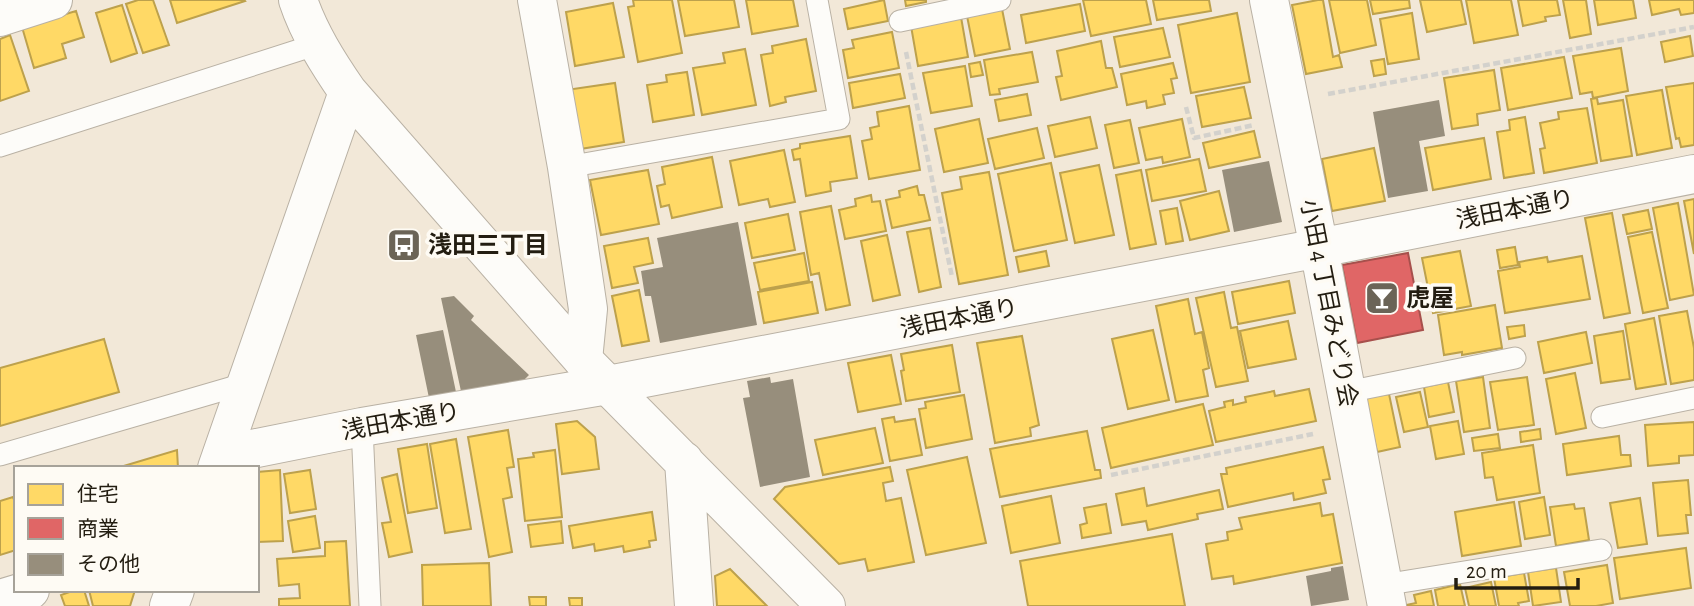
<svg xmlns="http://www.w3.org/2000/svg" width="1694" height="606" viewBox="0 0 1694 606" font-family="'Alegreya Sans','Noto Sans JP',sans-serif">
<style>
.homes{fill:#ffd966;stroke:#bda14c;stroke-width:2}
.shops{fill:#e06666;stroke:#a7504c;stroke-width:2}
.building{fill:#978e7c}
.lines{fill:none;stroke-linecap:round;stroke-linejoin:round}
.service-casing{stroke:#b9b1a4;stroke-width:23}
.minor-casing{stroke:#b9b1a4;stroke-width:40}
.tertiary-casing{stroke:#b9b1a4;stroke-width:40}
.path{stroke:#d3d1cc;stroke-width:4.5;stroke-dasharray:7 3.5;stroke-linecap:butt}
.service{stroke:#fdfcf9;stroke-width:21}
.minor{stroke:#fdfcf9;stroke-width:38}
.tertiary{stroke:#fdfcf9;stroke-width:38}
.labels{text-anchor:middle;stroke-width:7;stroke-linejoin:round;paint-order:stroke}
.street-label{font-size:24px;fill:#231d11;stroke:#fefbf4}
.poi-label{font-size:24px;font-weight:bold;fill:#231d11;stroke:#fefbf4;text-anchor:start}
</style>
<rect width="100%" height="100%" fill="#f2e8d8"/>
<!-- homes -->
<path class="homes" d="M138,0H153L169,45L143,53L126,4Z
M170,0H244L245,1L177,23Z
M633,0H672L682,53L638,62L628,7L634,6Z
M678,0H734L739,27L685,36Z
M746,0H793L798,26L752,34Z
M884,0L888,21L848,29L844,9Z
M905,0H926V2L906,6Z
M1083,0H1146L1151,24L1091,36Z
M1153,0H1209L1211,11L1157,20Z
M1318,0H1323L1333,57L1339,55L1342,67L1306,74L1292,5Z
M1329,0H1367L1376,45L1340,53Z
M1370,0H1409L1410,8L1373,14Z
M1420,0H1461L1466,24L1427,32Z
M1466,0H1511L1518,35L1474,43Z
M1518,0H1557L1560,15L1545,17L1546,21L1523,26Z
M1563,0H1586L1591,34L1570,38Z
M1594,0H1633L1636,18L1598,25Z
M1649,0H1694V13L1681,15L1679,9L1652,15Z
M613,3L624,57L575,66L566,12Z
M1080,4L1085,31L1026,43L1021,15Z
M122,5L137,53L111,62L96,13Z
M1002,9L1010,49L975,56L967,16Z
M76,11L84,37L62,44L66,58L34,68L22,27Z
M1237,13L1250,82L1191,93L1178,25Z
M1412,13L1419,59L1388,64L1380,19Z
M961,17L968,57L918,66L911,26Z
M1163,28L1170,57L1120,67L1114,37Z
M892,32L899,68L848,78L843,50L854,48L852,40Z
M10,35L29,91L0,101V39Z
M1690,36L1693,56L1665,62L1661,42Z
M806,39L816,91L785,97L786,102L770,106L761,55L773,53L772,46Z
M1101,41L1106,68H1112L1117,87L1061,100L1056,77L1062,76L1057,51Z
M1621,48L1628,91L1593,98L1592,92L1580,94L1573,56Z
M745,49L756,105L702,115L693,68L725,63L723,53Z
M1032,52L1038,82L999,89L1000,94L990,95L984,60Z
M1564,57L1572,98L1508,110L1501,68Z
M1384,59L1386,74L1374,76L1371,61Z
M980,62L983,75L971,77L969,64Z
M1173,63L1177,78L1171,79L1174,93L1163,95L1165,104L1147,108L1146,101L1127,105L1121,74Z
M965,66L972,106L931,113L923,73Z
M1494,70L1500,110L1477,114L1478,125L1452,129L1444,78Z
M687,72L694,115L653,122L647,85L667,82L666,75Z
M900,74L905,98L853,108L849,83Z
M615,83L624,142L574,150L566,90Z
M1694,83V145L1681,147L1679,138L1676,139L1666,87Z
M1244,87L1251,118L1202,127L1196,96Z
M1662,90L1672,148L1637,155L1626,96Z
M1027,94L1031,115L999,121L995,100Z
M1597,98L1598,104L1623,100L1632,156L1601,161L1591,99Z
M909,106L920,170L869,179L862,141L872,139L870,128L879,126L877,112Z
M1587,108L1597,163L1544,173L1540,149L1545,148L1540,123L1559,119L1558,112Z
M1090,117L1097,148L1055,157L1048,126Z
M1525,117L1534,173L1504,178L1497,132L1510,130L1509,120Z
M979,119L988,163L944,172L935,129Z
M1182,119L1190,157L1163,163L1162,157L1146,160L1139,128Z
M1130,120L1139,163L1114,168L1105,125Z
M1037,128L1044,158L995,169L988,139Z
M1254,131L1260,157L1209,168L1203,143Z
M850,136L857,178L830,182L831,191L806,196L800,159L794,160L792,150L800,148V144Z
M1484,138L1491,179L1433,190L1425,148Z
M1374,148L1385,201L1332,211L1322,159Z
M784,150L795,202L770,207L768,199L739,205L730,161Z
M712,157L722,207L672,218L669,205L661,207L657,186L665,184L662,167Z
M1199,159L1206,191L1152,201L1146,170Z
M1051,163L1067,240L1014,251L998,174Z
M1099,165L1114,235L1075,243L1060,173Z
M648,170L659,224L601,235L590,180Z
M1141,170L1156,244L1130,249L1116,175Z
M989,172L1008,275L959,284L942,193L962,189L960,177Z
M917,186L919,195H924L930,220L892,228L886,200L900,197L899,191Z
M1219,191L1229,231L1190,240L1180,201Z
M871,195L872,202L880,201L886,231L845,239L839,210L856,206L855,199Z
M1694,199V254L1684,201Z
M1678,203L1694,295L1670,300L1653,208Z
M831,206L850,305L826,310L819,273L811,275L800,212Z
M1177,208L1183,241L1166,244L1160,211Z
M1648,210L1652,229L1627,234L1623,215Z
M1612,213L1630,313L1604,318L1585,218Z
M788,214L795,250L752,258L745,223Z
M930,228L941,287L919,292L907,232Z
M1652,232L1668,308L1643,313L1628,237Z
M887,235L900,295L873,301L861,241Z
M648,238L653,263L634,267L638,283L612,288L604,246Z
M1515,247L1518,265L1500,268L1497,250Z
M1046,251L1049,266L1019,272L1016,257Z
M1460,251L1471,306L1433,313L1422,258Z
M804,253L809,281L760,290L754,263Z
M1582,256L1590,299L1505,313L1498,271L1520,267L1519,262L1547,257L1548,262Z
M1289,281L1295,313L1238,324L1232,292Z
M812,282L818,313L764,323L758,292Z
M639,290L649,341L622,346L612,296Z
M1224,292L1231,328L1237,327L1248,381L1216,387L1196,298Z
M1188,299L1195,334L1202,332L1209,368L1203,370L1208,396L1176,402L1156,306Z
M1495,305L1502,348L1462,355V352L1444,355L1438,315Z
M1687,311L1694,348V380L1671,384L1659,316Z
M1654,318L1666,384L1636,389L1625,324Z
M1288,321L1296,359L1248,368L1240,331Z
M1524,325L1525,336L1509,339L1507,327Z
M1153,330L1169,400L1128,409L1112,339Z
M1623,331L1630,379L1601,383L1594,336Z
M1586,332L1592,363L1544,373L1538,342Z
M1022,336L1039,425L1030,428L1031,436L995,443L977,343Z
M104,339L119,392L0,426V368Z
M952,345L960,392L906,401L901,371L904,370L901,354Z
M891,355L901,404L858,412L848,363Z
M1575,373L1586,428L1556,434L1546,379Z
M1483,377L1490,428L1464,432L1456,381Z
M1527,377L1534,425L1498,430L1490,382Z
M1448,382L1454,412L1429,417L1424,387Z
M1309,389L1316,421L1216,442L1209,411L1225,407L1224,402L1233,400V405L1246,402L1245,397L1274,391L1275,396Z
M1420,392L1428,427L1404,432L1396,397Z
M1389,394L1400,447L1377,452L1365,398Z
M964,395L972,439L926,448L919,409L926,408L925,402Z
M1203,404L1213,445L1111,468L1102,428Z
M894,417L895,422L915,419L922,455L890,461L882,419Z
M577,421L595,437L599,469L562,474L556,424Z
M1458,421L1464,454L1436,459L1430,426Z
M1694,422V455L1679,456V463L1648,466L1645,425Z
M875,428L883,463L823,475L815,440Z
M1540,429L1541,439L1521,442L1520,432Z
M508,430L514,467L507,468L512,497L503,499L512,552L489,557L468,437Z
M1087,431L1095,470H1100L1101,478L1000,497L990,449Z
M1498,434L1500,448L1474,451L1472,438Z
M1619,436L1621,455H1630L1631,466L1567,475L1563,444Z
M456,439L471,529L445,533L430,444Z
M427,444L437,508L408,513L398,449Z
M1533,445L1540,493L1497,500L1493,477L1485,478L1482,453Z
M1323,447L1330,479L1323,480L1326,493L1294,500L1293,493L1228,507L1221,474H1227L1226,468Z
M177,450L178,468H117Z
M555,450L562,517L525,521L518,459L534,457L533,453Z
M967,457L986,543L926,555L907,470Z
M890,467L893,481L883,483L886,501L901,498L914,562L868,571L865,559L839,564L774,499L785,487Z
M280,470L283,541L257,542V472Z
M310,470L316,509L290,513L284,474Z
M397,474L412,552L389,557L382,523L391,522L382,478Z
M1688,480L1691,515H1686L1688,533L1658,536L1653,483Z
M1144,488L1147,506L1219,490L1223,509L1197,514L1198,519L1148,530L1146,521L1122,525L1116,494Z
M1051,496L1060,543L1011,553L1002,506Z
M13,497L16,505V550L0,555V501Z
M1544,497L1550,535L1525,539L1519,502Z
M1640,498L1647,544L1618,548L1610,503Z
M1514,502L1521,546L1462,556L1455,512Z
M1320,503L1322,516L1333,514L1342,563L1234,584L1233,576L1212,579L1206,544L1228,540L1227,532L1242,529L1239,518Z
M1106,504L1111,533L1082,538L1080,525L1087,523L1084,508Z
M1574,504L1575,509L1584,508L1589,540L1556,546L1550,507Z
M652,512L656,540L649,541L650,547L624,552L623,546L595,551L594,544L573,548L569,526Z
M315,516L320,548L293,552L288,521Z
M561,521L563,543L531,547L528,525Z
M1172,534L1185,606H1028L1020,561Z
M346,541L350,606H279V599L300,598L299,584L279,586L277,559L325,556V542Z
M1686,548L1691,588L1620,599L1614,558Z
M489,563L491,606H423L422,565Z
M1607,565L1613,603L1596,606H1570L1564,572Z
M1556,568L1561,602L1533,606L1528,572Z
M730,569L767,606H717L715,576Z
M1524,573L1529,601L1518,603L1519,606H1499L1494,578Z
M1491,582L1496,606H1469L1465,588Z
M1460,584L1465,606H1438L1435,590Z
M75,590H84L89,606H65L61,595Z
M89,590H135L130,606H93Z
M1431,591L1434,606H1406V605L1416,603L1414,595Z
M529,597H546V606H530Z
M569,598H582V606H570Z"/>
<!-- shops -->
<path class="shops" d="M1408,253L1423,330L1357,343L1342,265Z"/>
<!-- building -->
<path class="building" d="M1439,100L1445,136L1419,141L1428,191L1388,198L1373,112Z
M1269,161L1282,222L1234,232L1222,170Z
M738,222L757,325L660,343L651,296H645L641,271L663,267L657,238Z
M454,296L474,316L471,320L529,375L521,383L462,396L441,298Z
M443,330L456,392L429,398L416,335Z
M770,377L771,383L793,379L810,477L760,487L743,398L750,397L747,381Z
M1343,566L1349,600L1311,606L1306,576L1331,571V568Z"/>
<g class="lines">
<!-- service casing -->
<g class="service-casing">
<path id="service" d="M900,21L1000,0
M0,146L318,44
M567,167L839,119L817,0
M1347,392L1515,358
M1602,417L1694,398
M362,427L370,606
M0,455L247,383
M1383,585L1601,550"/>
</g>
<!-- minor casing -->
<g class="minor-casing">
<path id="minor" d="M537,0L567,167L588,309L583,360
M1269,0L1319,248L1387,606
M0,17L53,0
M222,455L362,427L608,385L1319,248L1694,174
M0,599L30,590"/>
</g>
<!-- tertiary casing -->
<g class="tertiary-casing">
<path id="tertiary" d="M298,0C309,33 328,63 348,92L583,360L826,606
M684,461L694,606
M217,468L348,92
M169,606L175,590"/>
</g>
<!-- path -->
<path class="path" d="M906,52L952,277
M1328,94L1694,27
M1186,107L1194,138L1254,125
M1111,475L1313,434"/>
<!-- service -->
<use href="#service" class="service"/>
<!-- minor -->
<use href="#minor" class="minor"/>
<!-- tertiary -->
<use href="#tertiary" class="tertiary"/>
</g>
<!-- icons -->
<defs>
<g id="bus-square" transform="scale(1.75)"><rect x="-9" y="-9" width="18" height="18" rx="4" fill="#6b6457" stroke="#fefbf4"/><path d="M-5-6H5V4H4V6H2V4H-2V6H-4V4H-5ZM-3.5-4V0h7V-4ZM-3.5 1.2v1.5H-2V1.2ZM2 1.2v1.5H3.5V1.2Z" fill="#fff"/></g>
<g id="bar-square" transform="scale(1.75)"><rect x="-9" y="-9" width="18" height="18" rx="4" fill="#6b6457" stroke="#fefbf4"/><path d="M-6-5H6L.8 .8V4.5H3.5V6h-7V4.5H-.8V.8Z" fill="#fff"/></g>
</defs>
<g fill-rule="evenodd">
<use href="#bus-square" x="404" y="245"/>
<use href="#bar-square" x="1382" y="298"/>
</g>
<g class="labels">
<!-- street labels -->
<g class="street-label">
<text transform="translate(1515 209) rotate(-11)" y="8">浅田本通り</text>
<text transform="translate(1329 303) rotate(79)" y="8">小田 4 丁目みどり会</text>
<text transform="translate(959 318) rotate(-11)" y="8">浅田本通り</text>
<text transform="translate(401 421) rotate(-10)" y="8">浅田本通り</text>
</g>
<!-- poi labels -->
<g class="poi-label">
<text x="428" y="253">浅田三丁目</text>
<text x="1406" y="306">虎屋</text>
</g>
</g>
<!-- legend -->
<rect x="14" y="466" width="245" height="126" fill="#fefbf4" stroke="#a6a299" stroke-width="2"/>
<rect x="28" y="484" width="35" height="21" fill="#ffd966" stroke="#a6a299" stroke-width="2"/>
<text x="77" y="501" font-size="21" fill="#231d11">住宅</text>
<rect x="28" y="518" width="35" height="21" fill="#e06666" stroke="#a6a299" stroke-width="2"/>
<text x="77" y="536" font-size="21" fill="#231d11">商業</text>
<rect x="28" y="554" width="35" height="21" fill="#978e7c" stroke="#a6a299" stroke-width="2"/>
<text x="77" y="571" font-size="21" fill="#231d11">その他</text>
<!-- scale -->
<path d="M1456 578v10h122v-10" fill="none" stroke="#231d11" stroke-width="3.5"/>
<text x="1466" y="578" font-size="21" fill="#231d11" stroke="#fefbf4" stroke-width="5" paint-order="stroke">20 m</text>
</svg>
